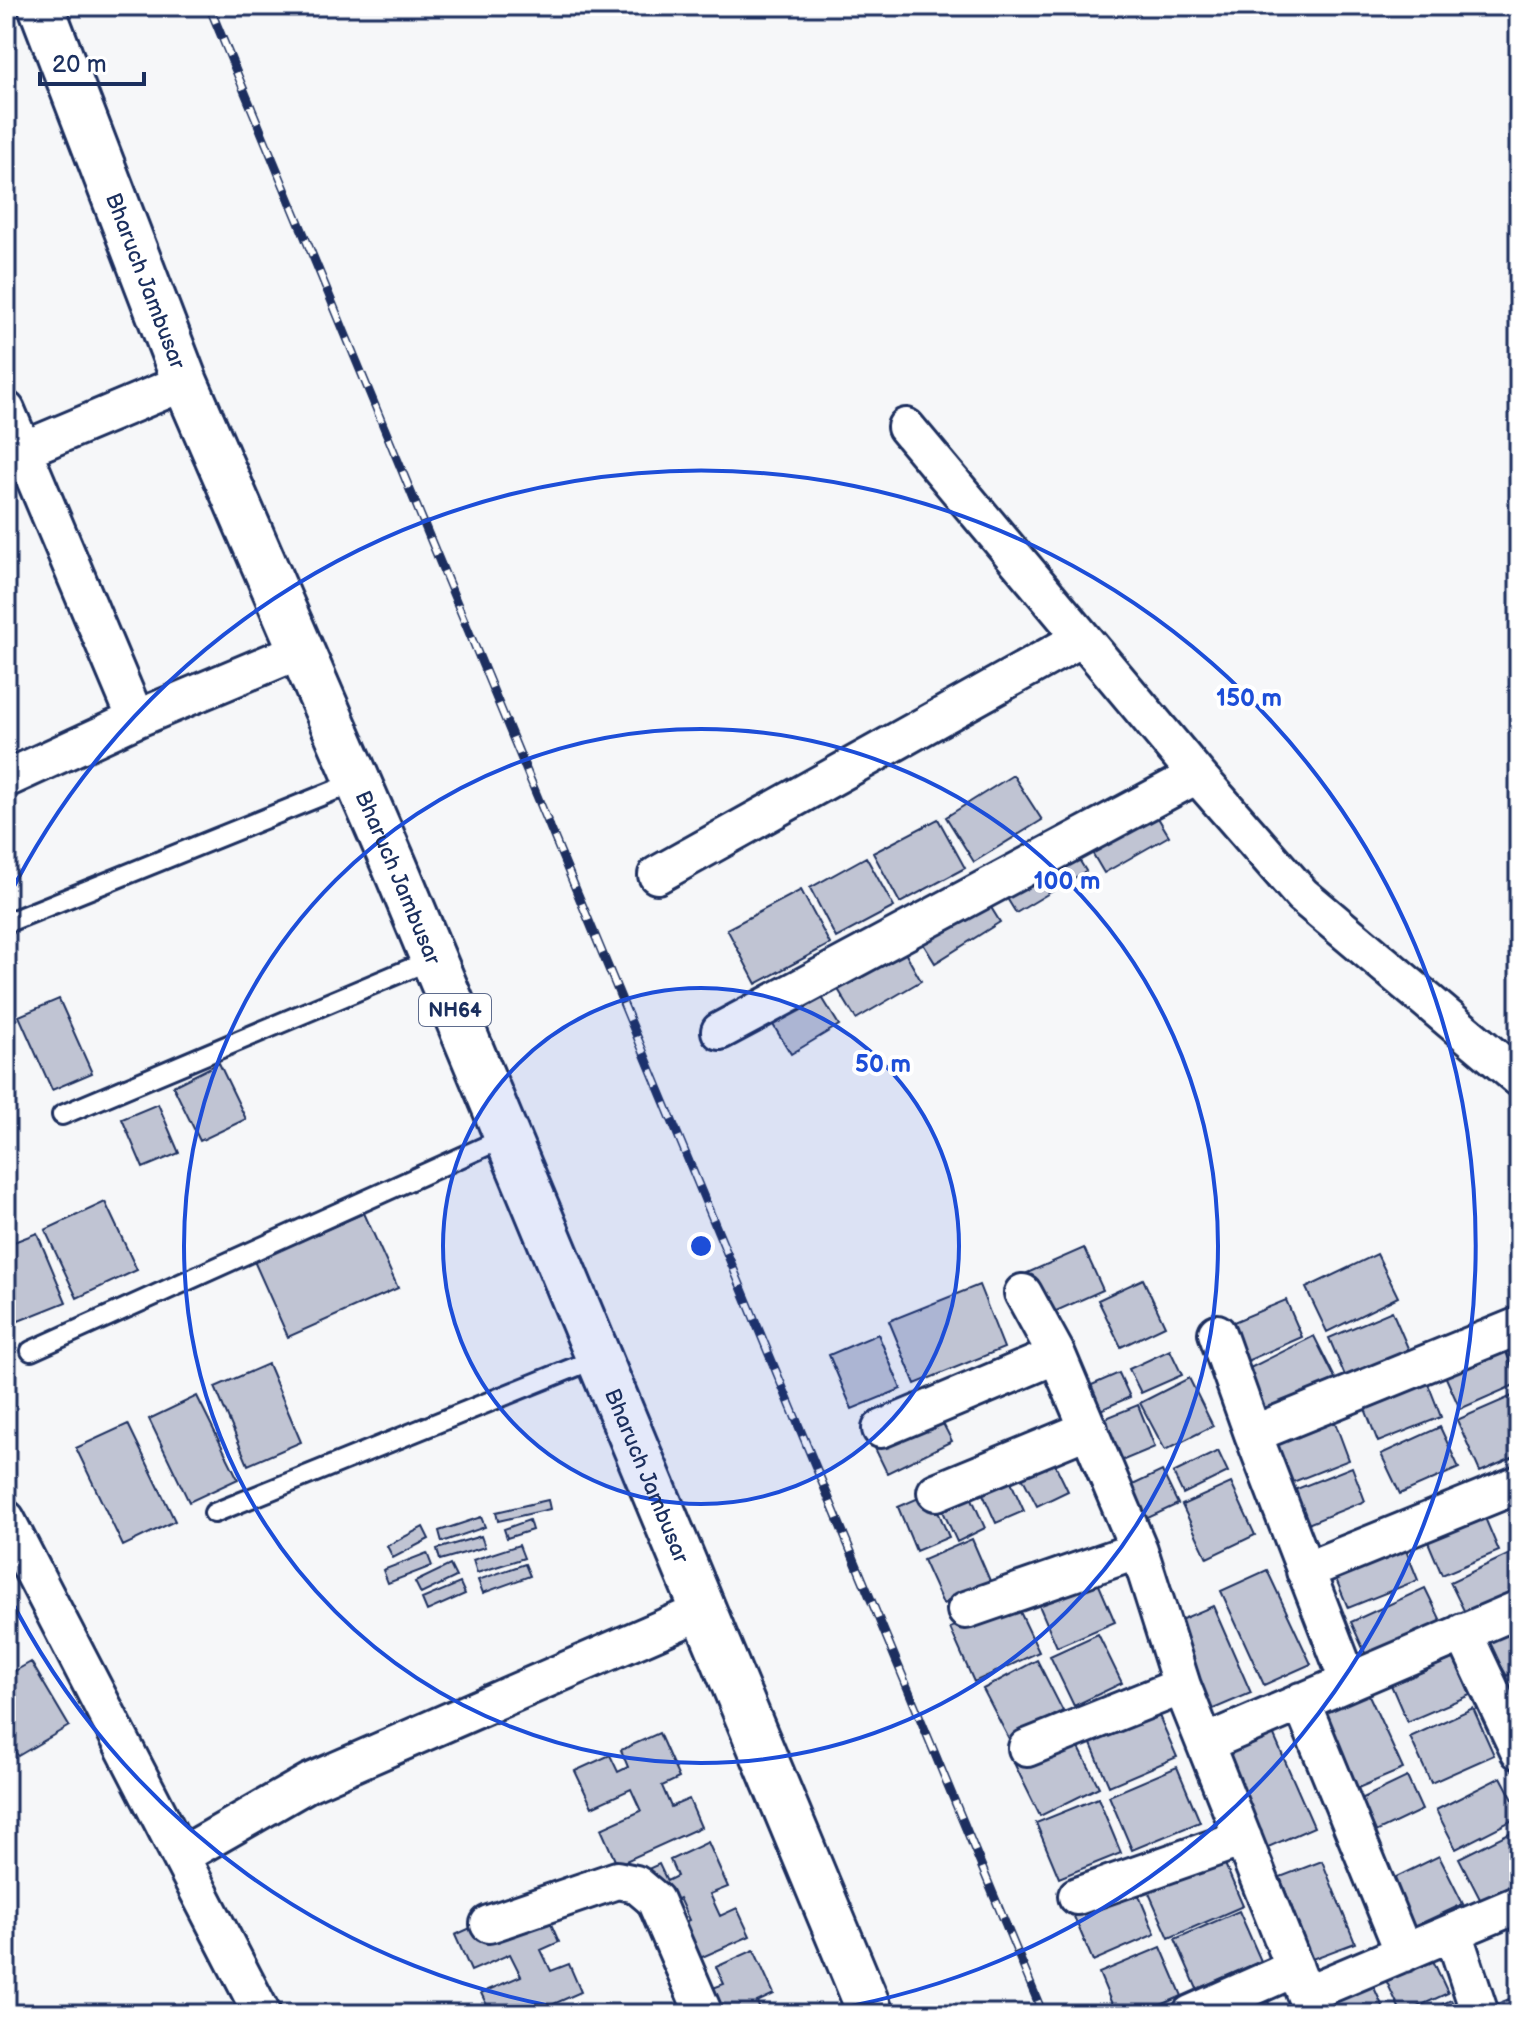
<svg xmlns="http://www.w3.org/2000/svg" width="1525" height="2020" viewBox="0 0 1525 2020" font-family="'Balsamiq Sans',sans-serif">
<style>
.building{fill:#c0c4d3;stroke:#1b2f5e;stroke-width:2}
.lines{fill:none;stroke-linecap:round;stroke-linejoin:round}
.service-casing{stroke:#1b2f5e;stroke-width:24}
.minor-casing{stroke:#1b2f5e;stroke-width:42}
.trunk-casing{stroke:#1b2f5e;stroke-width:50}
.service{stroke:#fff;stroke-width:18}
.minor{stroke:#fff;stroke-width:36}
.trunk{stroke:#fff;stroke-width:44}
.rail-casing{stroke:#1b2f5e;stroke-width:9}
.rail{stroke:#fff;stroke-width:6;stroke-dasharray:18;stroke-linecap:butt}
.ring{fill:none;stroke:#1d4ed8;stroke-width:4}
.labels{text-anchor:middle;stroke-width:8;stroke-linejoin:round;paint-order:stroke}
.shield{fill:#fff;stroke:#5f6d8e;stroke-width:2}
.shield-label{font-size:20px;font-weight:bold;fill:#1b2f5e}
.street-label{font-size:22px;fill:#1b2f5e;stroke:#fff}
.centre{fill:#1d4ed8;stroke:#fff;stroke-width:4}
.ring-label{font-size:24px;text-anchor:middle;font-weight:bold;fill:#1d4ed8;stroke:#fff;stroke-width:8;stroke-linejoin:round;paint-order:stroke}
</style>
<rect width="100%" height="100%" fill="#f6f7f9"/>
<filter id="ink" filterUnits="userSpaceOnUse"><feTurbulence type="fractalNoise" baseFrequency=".0125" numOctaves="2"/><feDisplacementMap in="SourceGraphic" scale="16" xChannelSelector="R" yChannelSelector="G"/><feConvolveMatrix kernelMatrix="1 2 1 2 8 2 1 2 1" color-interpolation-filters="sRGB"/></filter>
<g filter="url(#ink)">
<!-- building -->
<path class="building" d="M1013,775L1042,820L974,862L946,817Z
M1140,788L1169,836L1104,873L1076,825Z
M938,819L965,868L900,903L873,853Z
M1061,830L1086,871L1016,913L991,872Z
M866,857L894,907L836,938L810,888Z
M974,880L1000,922L935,963L909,921Z
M801,890L830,944L756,984L727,929Z
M899,942L921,981L856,1019L833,981Z
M815,986L839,1025L791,1054L767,1015Z
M59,999L92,1073L52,1090L19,1016Z
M219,1063L246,1119L200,1141L173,1086Z
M158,1104L179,1153L143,1168L122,1119Z
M105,1202L137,1270L77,1298L45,1230Z
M364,1213L398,1288L288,1337L254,1261Z
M37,1233L66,1302L6,1326V1245Z
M1084,1248L1103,1290L1045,1316L1027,1273Z
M1377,1254L1398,1297L1327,1332L1306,1288Z
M1143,1279L1165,1326L1121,1347L1098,1300Z
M979,1285L1004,1348L915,1384L889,1321Z
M1286,1300L1302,1337L1240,1364L1224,1326Z
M1392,1311L1411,1355L1348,1383L1329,1338Z
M878,1334L901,1389L852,1409L829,1355Z
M1314,1336L1337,1382L1269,1416L1246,1370Z
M1503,1345L1519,1383L1460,1409L1443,1371Z
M1170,1350L1182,1375L1141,1393L1129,1369Z
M268,1364L301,1442L248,1465L215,1387Z
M1119,1373L1130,1397L1089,1415L1078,1391Z
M1425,1376L1441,1417L1378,1442L1362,1401Z
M1189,1378L1213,1426L1165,1450L1140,1403Z
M1519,1393V1455L1480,1472L1457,1420Z
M197,1396L238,1479L189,1502L149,1419Z
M1138,1405L1155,1447L1107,1467L1089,1425Z
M935,1408L952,1441L887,1473L871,1440Z
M1333,1417L1349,1460L1283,1486L1266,1443Z
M128,1424L175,1521L123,1546L76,1448Z
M1440,1427L1459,1468L1400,1494L1381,1454Z
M1048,1450L1068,1491L1037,1506L1016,1465Z
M1218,1451L1228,1472L1183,1494L1173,1473Z
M1352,1467L1365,1501L1293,1530L1279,1496Z
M1005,1469L1024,1511L996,1523L977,1481Z
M1162,1471L1178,1504L1135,1524L1120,1491Z
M1231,1483L1255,1535L1207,1558L1182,1505Z
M966,1485L985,1528L957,1542L937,1498Z
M930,1493L949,1537L916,1551L898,1507Z
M548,1500L550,1509L498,1521L496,1512Z
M1480,1506L1499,1551L1442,1575L1423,1530Z
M481,1517L485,1527L442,1542L439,1531Z
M529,1520L532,1530L507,1538L504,1529Z
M423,1527L429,1539L393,1558L387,1546Z
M481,1536L485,1547L440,1560L437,1549Z
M1401,1538L1418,1580L1348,1608L1331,1567Z
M972,1539L991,1583L943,1604L923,1560Z
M519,1545L524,1558L477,1573L473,1560Z
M1516,1551L1519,1557V1602L1471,1625L1450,1582Z
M427,1553L432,1566L388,1583L383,1570Z
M525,1564L530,1576L483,1593L478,1580Z
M450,1565L456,1577L421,1594L415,1582Z
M1267,1570L1311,1664L1264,1685L1221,1591Z
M1093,1571L1115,1622L1057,1647L1035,1596Z
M460,1583L465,1594L427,1611L422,1599Z
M1425,1588L1444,1627L1369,1662L1351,1622Z
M1014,1599L1039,1652L974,1682L950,1628Z
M1213,1606L1251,1693L1211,1710L1173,1623Z
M1519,1622V1670L1507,1676L1486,1640Z
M1098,1634L1122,1683L1074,1706L1050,1656Z
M1454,1658L1470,1695L1407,1722L1391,1685Z
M1037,1660L1063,1711L1009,1739L983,1689Z
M31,1662L69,1726L18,1756L6,1737V1676Z
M1519,1685V1730L1501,1694Z
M1368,1693L1403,1769L1351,1791L1316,1716Z
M1153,1702L1177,1757L1109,1786L1085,1730Z
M1473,1708L1494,1755L1431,1783L1410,1737Z
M1271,1729L1314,1827L1266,1848L1222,1750Z
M659,1733L679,1778L662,1786L671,1807L689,1799L701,1827L617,1865L601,1829L641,1811L631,1789L592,1807L575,1771L610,1755L618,1772L628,1767L621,1750Z
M1072,1734L1099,1787L1040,1816L1014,1763Z
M1177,1767L1200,1822L1132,1850L1109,1796Z
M1407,1777L1422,1810L1376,1832L1361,1799Z
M1501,1777L1519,1811V1817L1456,1849L1436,1810Z
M1098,1798L1121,1853L1059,1878L1036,1823Z
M1519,1828V1882L1481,1901L1459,1858Z
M708,1842L728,1887L710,1894L720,1916L737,1908L750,1936L666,1973L650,1938L689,1920L679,1898L640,1916L624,1880L659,1864L667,1881L677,1876L670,1860Z
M1219,1850L1243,1906L1169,1938L1144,1882Z
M1439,1856L1463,1904L1409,1929L1386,1882Z
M1322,1861L1355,1943L1312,1959L1280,1877Z
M1134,1884L1155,1934L1093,1961L1072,1912Z
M539,1897L559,1942L541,1950L551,1971L569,1964L581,1992L531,2014H491L481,1993L521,1976L510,1954L471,1971L455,1935Z
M1239,1911L1261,1961L1197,1989L1175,1939Z
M1161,1947L1182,1996L1140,2014H1116L1099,1973Z
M754,1950L774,1994L757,2002L762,2014H729L726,2006L708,2014H682L671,1987L706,1972L713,1988L724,1984L716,1967Z
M1430,1954L1448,1993L1402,2014L1384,1976Z
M1371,1981L1386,2014H1324L1320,2004Z
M1260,1985L1274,2014H1203Z
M1519,1995V2014H1482L1480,2011Z
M1451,2000L1458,2014H1422Z"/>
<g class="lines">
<!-- service casing -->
<g class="service-casing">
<path id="service" d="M6,923L358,781
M62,1115L433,959
M31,1351L506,1137
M214,1513L600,1357"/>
</g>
<!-- minor casing -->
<g class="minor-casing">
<path id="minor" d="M6,410L136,719
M906,427L1197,775L1302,895L1519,1078
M23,450L185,382
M6,779L136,719L301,650
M657,875L1082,638
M720,1031L1197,775
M1023,1293L1057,1355L1139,1550L1182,1686L1313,2014
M1217,1333L1253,1434L1348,1680
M881,1429L1057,1355
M1253,1434L1519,1326
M936,1492L1089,1429
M6,1519L262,2014
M1305,1571L1519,1484
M966,1610L1139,1550
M1463,1632L1519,1751
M1301,1701L1404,1953
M1206,1743L1519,1609
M1027,1748L1182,1686
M181,1856L310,1782L705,1610
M1077,1896L1243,1838
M489,1924L617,1880L636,1884L655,1900L704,2014
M1453,1932L1480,2014
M1306,1994L1519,1904
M1191,2014L1295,1968"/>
</g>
<!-- trunk casing -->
<g class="trunk-casing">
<g id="trunk">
<path id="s1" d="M41,6L185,382L395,867L871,2014"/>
</g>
</g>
<!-- service -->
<use href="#service" class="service"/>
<!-- minor -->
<use href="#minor" class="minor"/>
<!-- trunk -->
<use href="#trunk" class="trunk"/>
<!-- rail casing -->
<g class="rail-casing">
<path id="rail" d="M209,6L1043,2014"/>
</g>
<!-- rail -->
<use href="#rail" class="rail"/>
</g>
</g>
<!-- distance rings -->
<circle cx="701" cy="1246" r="258" fill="#1d4ed8" fill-opacity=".12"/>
<g class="ring">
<circle cx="701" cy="1246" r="258"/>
<circle cx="701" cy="1246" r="517"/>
<path d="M593 2013A775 775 0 0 1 7 1592M7 900A775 775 0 1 1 809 2013"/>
</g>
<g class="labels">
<!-- shield labels -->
<rect class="shield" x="419" y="994" width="72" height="32" rx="6"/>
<g class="shield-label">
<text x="455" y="1017">NH64</text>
</g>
<!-- street labels -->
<g class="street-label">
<text dy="8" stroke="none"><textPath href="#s1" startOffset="294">Bharuch Jambusar</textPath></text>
<text dy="8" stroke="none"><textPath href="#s1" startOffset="942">Bharuch Jambusar</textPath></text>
<text dy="8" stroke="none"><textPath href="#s1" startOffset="1590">Bharuch Jambusar</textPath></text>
</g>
</g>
<circle cx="701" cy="1246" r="12" class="centre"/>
<g class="ring-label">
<text x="1249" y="706">150 m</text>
<text x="1067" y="889">100 m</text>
<text x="883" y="1072">50 m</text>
</g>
<!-- margin -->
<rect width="1525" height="2020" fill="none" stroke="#fff" stroke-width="32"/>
<rect x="16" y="16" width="1493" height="1988" fill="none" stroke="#1b2f5e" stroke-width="3" filter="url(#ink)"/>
<!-- scale -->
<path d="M40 72v12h104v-12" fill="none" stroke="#1b2f5e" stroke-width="4"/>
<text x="52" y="72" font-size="24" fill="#1b2f5e" stroke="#ffffff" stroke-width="6" paint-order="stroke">20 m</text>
</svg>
